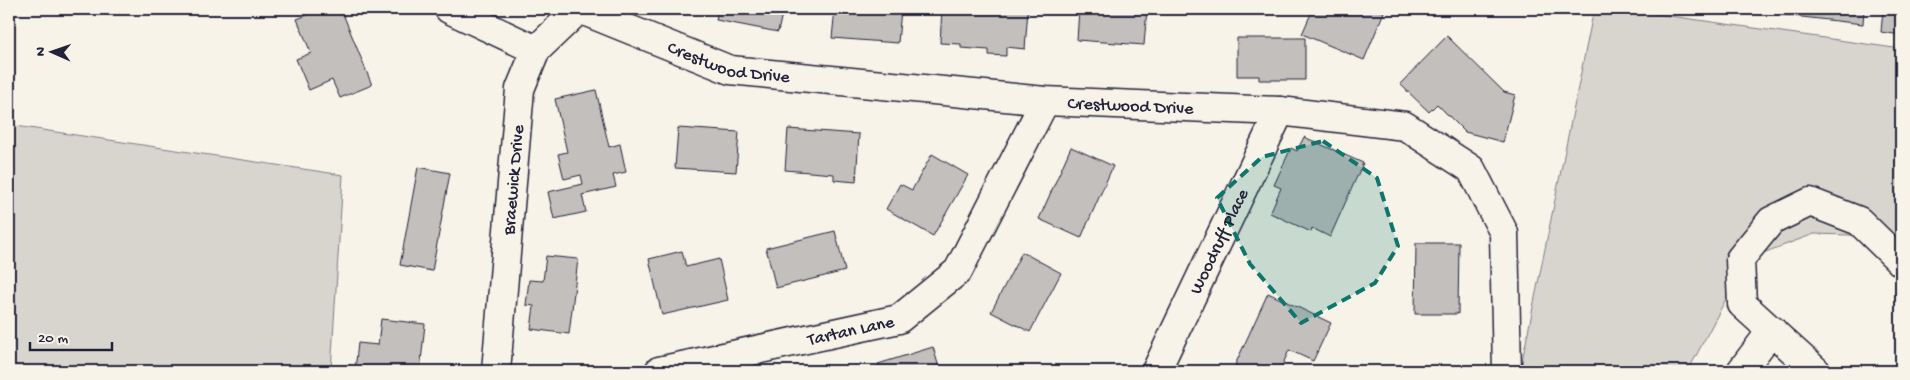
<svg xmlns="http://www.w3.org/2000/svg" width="1910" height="380" viewBox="0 0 1910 380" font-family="'Gochi Hand',sans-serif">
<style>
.green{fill:#d8d5cf;stroke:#7d7c85}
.building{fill:#c2bfbd;stroke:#22223b}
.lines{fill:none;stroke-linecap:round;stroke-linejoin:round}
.minor-casing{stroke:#22223b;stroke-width:31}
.minor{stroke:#f7f3e8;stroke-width:28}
.marked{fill:#0f766e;fill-opacity:0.2;stroke:#0f766e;stroke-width:4;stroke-dasharray:10 6;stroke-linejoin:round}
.labels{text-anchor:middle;stroke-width:5;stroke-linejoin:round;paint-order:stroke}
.street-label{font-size:18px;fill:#22223b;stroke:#f7f3e8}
</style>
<rect width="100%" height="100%" fill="#f7f3e8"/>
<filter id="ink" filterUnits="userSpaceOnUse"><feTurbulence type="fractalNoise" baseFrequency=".02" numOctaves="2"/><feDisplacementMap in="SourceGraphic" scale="10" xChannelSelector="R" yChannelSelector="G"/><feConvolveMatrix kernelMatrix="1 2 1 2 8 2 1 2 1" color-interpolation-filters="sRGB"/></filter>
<g filter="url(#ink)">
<!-- green -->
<path class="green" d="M1594,9H1621L1901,49V246L1882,236L1814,234L1747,259L1688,371H1520Z
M9,125L343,175L331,371H9Z"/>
<!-- building -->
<path class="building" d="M323,9H341L372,85L340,98L332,80L309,90L296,59L311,53L297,19Z
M718,9H783L778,32L716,20Z
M835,9H901L898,43L832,38Z
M942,9H1028L1025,49L1006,47V56L989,55V50L961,48V44L940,43Z
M1079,9H1147L1144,45L1077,40Z
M1313,9H1376L1384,12L1364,60L1302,34Z
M1682,9H1722L1721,13Z
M1732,9H1864L1863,24Z
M1883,9H1901V35L1881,32Z
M1447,36L1504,92L1515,95L1503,142L1465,132L1437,104L1429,112L1400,84Z
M1237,38H1305V80H1259V76H1237Z
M596,90L609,147L620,144L626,172L613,175L616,187L582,195L586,212L554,219L548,192L583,184L581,175L564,179L558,154L567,152L555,99Z
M678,128L739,132L736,172L675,168Z
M788,129L859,134L856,182L834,180V174L785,170Z
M1304,137L1363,163L1330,237L1312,228L1311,232L1270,213L1281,188L1274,185L1291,148L1297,151Z
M1071,147L1113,166L1081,238L1039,219Z
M932,154L968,175L933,236L886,209L900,184L912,190Z
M418,167L450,173L432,271L400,265Z
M835,231L845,271L776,288L766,248Z
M1416,243H1459L1458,314H1415Z
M682,251L686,267L719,259L728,300L662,315L649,259Z
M1022,252L1061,273L1030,332L991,312Z
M546,256L578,259L569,334L531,329L534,306L526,305L529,280L543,281Z
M1268,293L1331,323L1313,361L1289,350L1280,371H1249L1235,365Z
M381,319L425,324L420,371L355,370L358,343L378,345Z
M933,347L940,371H880L878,364Z
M1395,367L1408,371H1394Z"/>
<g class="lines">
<!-- minor casing -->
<g class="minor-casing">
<g id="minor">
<path d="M449,9L536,50"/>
<path id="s1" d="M579,9L730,70L1045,101L1280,111L1405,126L1471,169L1504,233L1507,371"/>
<path id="s2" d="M496,371L520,89L536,50L579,9"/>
<path id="s3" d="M659,371L899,319L958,271L1045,101"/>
<path id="s4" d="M1156,371L1280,111"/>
<path d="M1741,371L1772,330"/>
<path d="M1816,371L1742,304L1740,259L1771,221L1810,202L1859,221L1901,262"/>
</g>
</g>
<!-- minor -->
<use href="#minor" class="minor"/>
</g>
</g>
<!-- marked area -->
<path class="marked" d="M1323,141L1377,178L1398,246L1375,283L1301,323L1250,264L1217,198L1262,157Z"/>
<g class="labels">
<!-- street labels -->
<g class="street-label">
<text dy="6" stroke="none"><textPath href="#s1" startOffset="160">Crestwood Drive</textPath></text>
<text dy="6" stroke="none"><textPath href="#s1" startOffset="565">Crestwood Drive</textPath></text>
<text dy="6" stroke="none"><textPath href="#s2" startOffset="192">Braewick Drive</textPath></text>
<text dy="6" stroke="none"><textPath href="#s4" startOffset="144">Woodruff Place</textPath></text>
<text dy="6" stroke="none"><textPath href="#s3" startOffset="196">Tartan Lane</textPath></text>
</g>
</g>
<!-- margin -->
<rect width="1910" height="380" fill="none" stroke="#f7f3e8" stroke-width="30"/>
<rect x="15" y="15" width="1880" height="350" fill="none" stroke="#22223b" stroke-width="2" filter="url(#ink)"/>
<!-- north arrow -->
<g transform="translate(52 52) rotate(272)" stroke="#f7f3e8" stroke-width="4" paint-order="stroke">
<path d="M0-4L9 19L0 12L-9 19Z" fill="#22223b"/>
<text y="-8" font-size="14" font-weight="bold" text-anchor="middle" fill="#22223b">N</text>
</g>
<!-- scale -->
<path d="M30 342v8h82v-8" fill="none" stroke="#22223b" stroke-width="2.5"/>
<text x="38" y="342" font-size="15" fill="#22223b" stroke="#f7f3e8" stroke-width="4" paint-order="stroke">20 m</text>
</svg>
